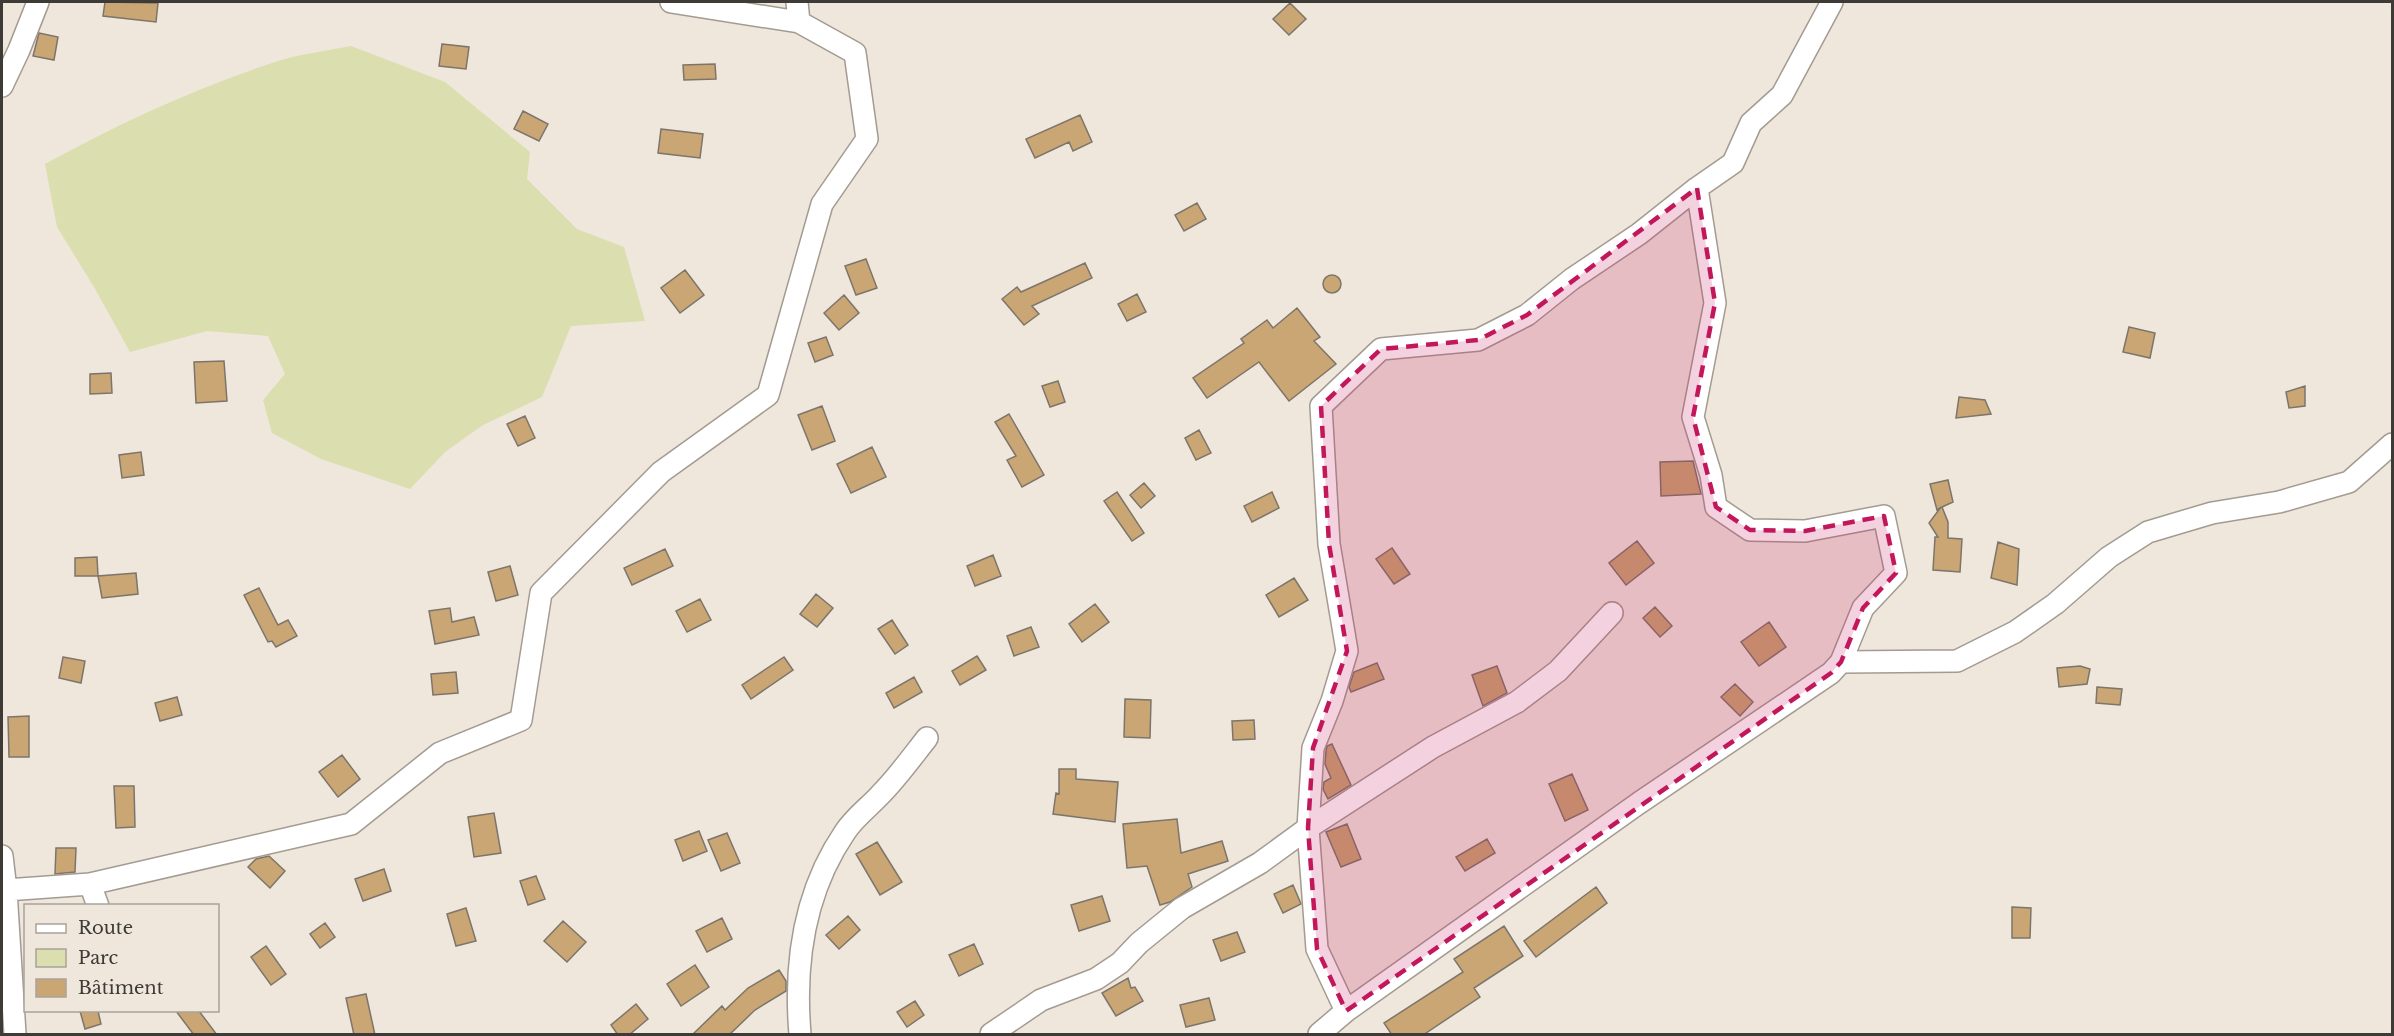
<svg xmlns="http://www.w3.org/2000/svg" width="2394" height="1036" viewBox="0 0 2394 1036" font-family="'Libre Baskerville',serif">
<style>
.green{fill:#dbdeae}
.building{fill:#c9a673;stroke:#7d756b;stroke-width:1.5}
.lines{fill:none;stroke-linecap:round;stroke-linejoin:round}
.minor-casing{stroke:#a39b91;stroke-width:24}
.minor{stroke:#fff;stroke-width:21}
.marked{fill:#c2185b;fill-opacity:0.2;stroke:#c2185b;stroke-width:4.5;stroke-dasharray:12 8;stroke-linejoin:round}
</style>
<rect width="100%" height="100%" fill="#efe7dc"/>
<!-- green -->
<path class="green" d="M351,46L445,82L530,152L527,179L577,229L624,247L645,321L571,326L542,397L483,425L445,452L410,489L321,459L272,433L263,400L285,374L268,336L207,331L130,352L94,287L57,227L45,164C118,124 195,88 275,62C299,54 326,51 351,46Z"/>
<!-- building -->
<path class="building" d="M105,2L158,3L156,22L103,16Z
M1290,3L1306,19L1289,35L1273,19Z
M39,33L58,37L54,60L33,56Z
M442,44L469,47L466,69L439,66Z
M715,64L716,79L684,80L683,65Z
M523,111L548,124L539,141L514,129Z
M1080,115L1092,142L1073,151L1069,142L1035,158L1026,139Z
M661,129L703,134L700,158L658,153Z
M1197,203L1206,219L1184,231L1175,215Z
M866,259L877,288L856,295L845,266Z
M1085,263L1092,278L1032,306L1039,314L1024,325L1002,299L1017,287L1021,292Z
M685,270L704,295L680,313L661,288Z
M1323 284a9 9 0 1 1 18 0a9 9 0 1 1-18 0Z
M1137,294L1146,312L1127,321L1118,304Z
M844,295L859,313L839,330L824,313Z
M1297,308L1320,337L1314,341L1336,364L1289,401L1259,362L1207,398L1193,378L1244,343L1241,339L1267,320L1273,328Z
M2129,327L2155,333L2150,358L2123,352Z
M826,337L833,355L815,362L808,343Z
M224,361L227,401L196,403L194,362Z
M111,373L112,393L90,394V374Z
M1058,381L1065,402L1050,407L1042,386Z
M2305,386V406L2289,408L2286,392Z
M1959,397L1985,400L1991,414L1956,418Z
M822,406L835,441L812,450L798,415Z
M1009,414L1044,475L1022,487L1007,460L1016,456L995,422Z
M525,416L535,438L518,446L507,424Z
M1199,430L1211,453L1196,460L1185,438Z
M872,447L886,477L851,493L837,464Z
M141,452L144,475L122,478L119,455Z
M1693,461L1701,494L1661,496L1660,462Z
M1948,480L1953,502L1942,507L1948,522V538L1962,539L1960,572L1933,570L1935,537H1938L1929,523L1941,507L1937,510L1930,484Z
M1144,483L1155,496L1141,508L1130,495Z
M1117,492L1144,533L1132,541L1104,501Z
M1272,492L1279,508L1252,522L1244,506Z
M1637,541L1654,563L1626,585L1609,563Z
M1998,542L2019,549L2017,585L1991,578Z
M1392,548L1410,574L1394,584L1376,559Z
M665,549L673,566L632,585L624,568Z
M993,555L1001,576L975,586L967,566Z
M97,557L98,576H75V558Z
M510,566L518,595L496,601L488,572Z
M136,573L138,594L102,598L98,576Z
M1294,578L1308,600L1279,617L1266,595Z
M259,588L278,625L288,620L297,636L276,647L272,641L268,642L244,595Z
M816,594L833,608L817,627L800,614Z
M700,599L711,620L687,632L676,611Z
M1095,604L1109,622L1082,642L1069,624Z
M1655,607L1672,626L1660,637L1643,618Z
M450,608L452,622L474,617L479,635L435,644L429,611Z
M892,620L908,645L895,654L878,629Z
M1769,622L1786,647L1759,666L1741,642Z
M1031,627L1039,647L1014,656L1007,636Z
M977,656L986,670L960,685L952,671Z
M63,657L85,661L81,683L59,678Z
M784,657L793,670L751,699L742,685Z
M1377,663L1384,679L1351,692L1349,687L1354,672Z
M1497,666L1507,693L1483,706L1472,675Z
M2080,666L2090,669L2087,684L2059,687L2057,668Z
M456,672L458,693L433,695L431,674Z
M914,677L922,692L894,708L886,693Z
M1735,684L1753,702L1740,716L1721,697Z
M2097,687L2122,689L2120,705L2096,703Z
M177,697L182,715L160,721L155,703Z
M1125,699L1151,700L1150,738L1124,737Z
M29,716V757H9L8,717Z
M1254,720L1255,739L1233,740L1232,721Z
M1332,744L1351,785L1328,799L1323,789L1324,782L1331,778L1325,764L1326,751L1327,746Z
M342,755L360,779L338,797L319,772Z
M1059,769H1076V779L1118,782L1115,822L1053,814L1056,793L1059,794Z
M1572,774L1588,810L1565,821L1549,784Z
M114,786H134L135,827L116,828Z
M494,813L501,853L474,857L468,817Z
M1177,819L1181,853L1222,841L1228,861L1188,874L1192,887L1170,902L1160,905L1147,866L1127,868L1123,824Z
M1347,824L1361,859L1341,867L1326,832Z
M699,831L707,851L683,861L675,840Z
M727,833L740,863L721,871L708,840Z
M1487,839L1495,853L1465,871L1456,857Z
M877,842L902,882L880,895L856,854Z
M56,848H76L75,872L55,874Z
M269,856L285,871L270,888L248,867L256,859Z
M384,869L391,891L363,901L355,879Z
M536,876L545,899L528,905L520,881Z
M1293,885L1301,904L1283,913L1274,894Z
M1596,887L1607,903L1536,957L1524,941Z
M1102,896L1110,921L1079,931L1071,905Z
M2012,907L2031,908L2030,938H2012Z
M466,908L476,941L456,946L447,914Z
M848,916L860,930L839,949L826,935Z
M722,918L732,939L707,952L696,931Z
M563,921L586,942L567,962L544,941Z
M325,923L335,937L320,948L310,934Z
M1504,926L1523,956L1474,988L1480,997L1423,1035H1392L1384,1023L1463,972L1454,959Z
M1237,932L1245,952L1221,961L1213,940Z
M974,944L983,964L959,976L949,955Z
M266,946L286,974L271,985L251,957Z
M695,965L709,987L681,1006L667,984Z
M779,970L786,981V991L755,1010L729,1035H692L722,1006L725,1010L748,988Z
M1128,978L1131,988L1135,987L1143,1001L1116,1016L1102,993Z
M366,994L375,1035H354L346,998Z
M1209,998L1215,1020L1186,1027L1180,1005Z
M915,1001L924,1015L907,1027L897,1012Z
M636,1004L648,1019L629,1035H618L611,1025Z
M80,1011H98L101,1024L85,1029Z
M176,1011H199L217,1035H194Z"/>
<g class="lines">
<!-- minor casing -->
<g class="minor-casing">
<path id="minor" d="M671,2L799,22
M1832,2L1782,95L1751,123L1733,163L1697,188L1715,303L1693,417L1711,475L1716,507L1750,530L1805,531L1884,516L1896,573L1863,608L1841,662
M2,86L19,50L38,2
M2,856L6,890L15,1034
M90,884L98,906
M6,890L90,884L351,824L440,753L521,720L541,593L661,472L768,395L822,204L867,139L855,53L799,22L797,2
M1346,1011L1317,949L1308,828L1313,748L1332,701L1347,651L1329,544L1321,406L1381,349L1478,340L1527,315L1572,279L1639,234L1697,188
M800,1034C794,963 804,892 845,832C854,818 869,807 880,795C897,778 912,757 927,738
M991,1034L1041,1000L1096,979L1120,963L1139,943L1182,908L1260,863L1308,828L1433,747L1517,702L1558,671L1612,613
M1319,1034L1346,1011L1639,803L1831,673L1841,662L1957,661L2015,632L2055,604L2109,557L2148,532L2212,513L2279,502L2349,482L2392,444"/>
</g>
<!-- minor -->
<use href="#minor" class="minor"/>
</g>
<!-- marked area -->
<path class="marked" d="M1697,188L1715,303L1693,417L1716,507L1750,530L1805,531L1884,516L1896,573L1863,608L1841,662L1831,673L1346,1011L1317,949L1308,828L1313,748L1347,651L1329,544L1321,406L1381,349L1478,340L1527,315Z"/>
<!-- border -->
<rect width="2394" height="1036" fill="none" stroke="#3e3b36" stroke-width="6"/>
<!-- legend -->
<rect x="24" y="904" width="195" height="108" fill="#efe7dc" stroke="#a8a29a" stroke-width="1.5"/>
<rect x="36" y="924" width="30" height="9" fill="#ffffff" stroke="#a8a29a" stroke-width="1.5"/>
<text x="78" y="934" font-size="18" fill="#3e3b36">Route</text>
<rect x="36" y="949" width="30" height="18" fill="#dbdeae" stroke="#a8a29a" stroke-width="1.5"/>
<text x="78" y="964" font-size="18" fill="#3e3b36">Parc</text>
<rect x="36" y="979" width="30" height="18" fill="#c9a673" stroke="#a8a29a" stroke-width="1.5"/>
<text x="78" y="994" font-size="18" fill="#3e3b36">Bâtiment</text>
</svg>
